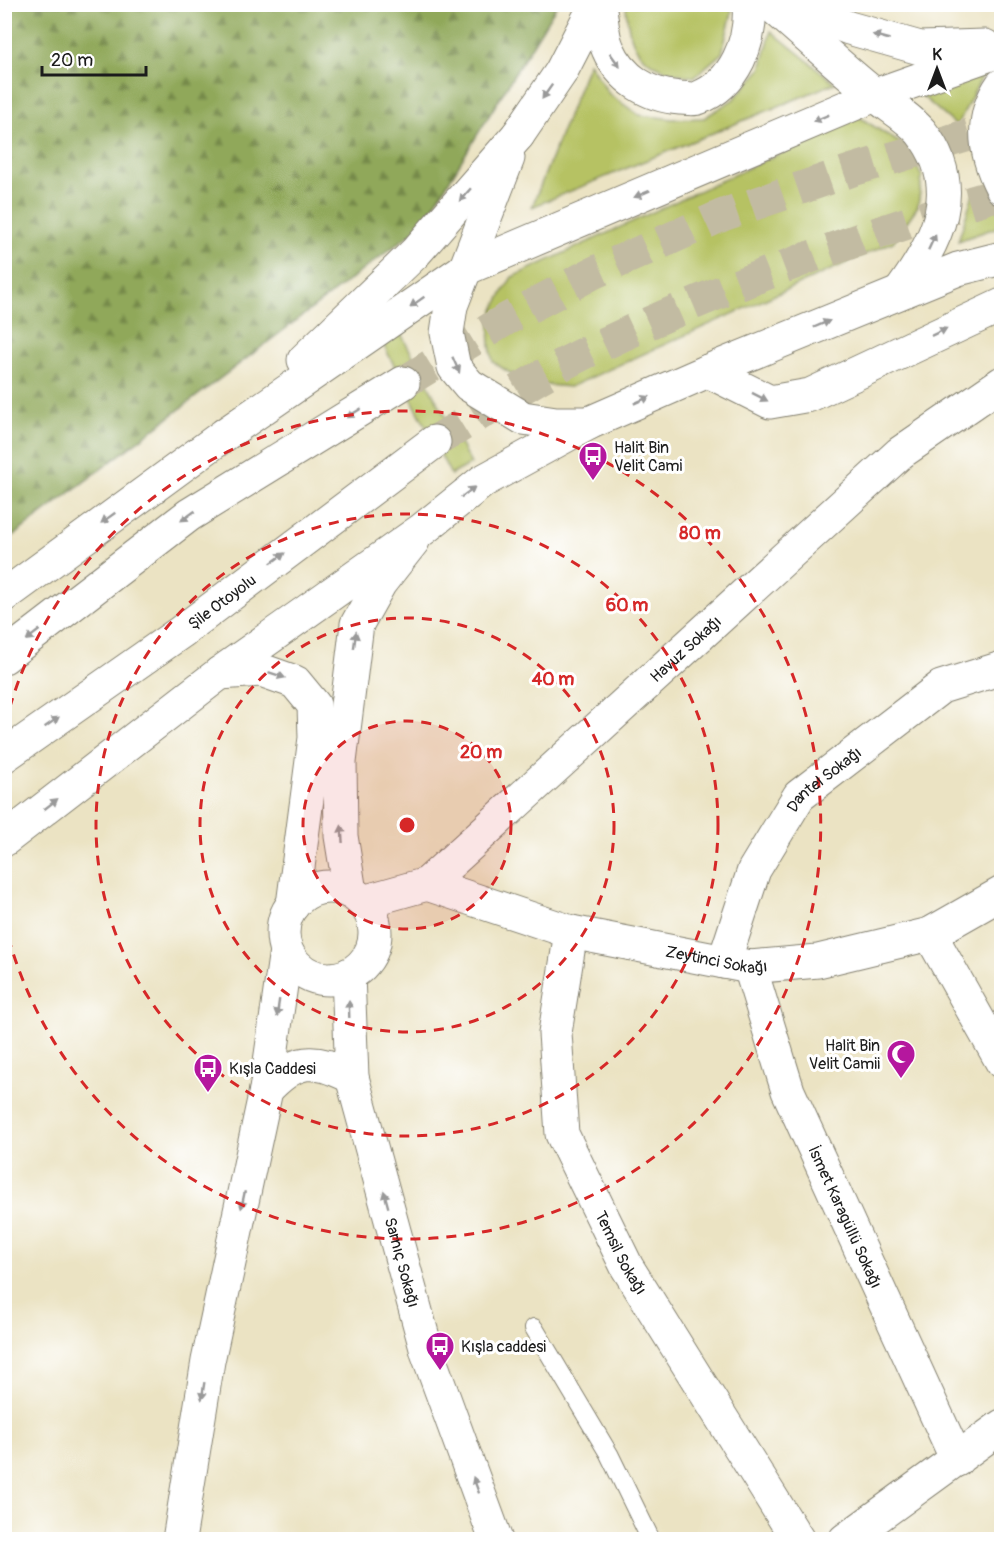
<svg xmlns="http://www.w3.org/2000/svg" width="1006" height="1544" viewBox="0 0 1006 1544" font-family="Pangolin,sans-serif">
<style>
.grass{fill:#b6c264;stroke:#696f40;stroke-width:1.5}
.forest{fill:url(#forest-firs);stroke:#56623b;stroke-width:1.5}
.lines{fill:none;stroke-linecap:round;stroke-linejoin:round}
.highway-tunnel{stroke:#c2bba2;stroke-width:33;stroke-dasharray:33 16;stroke-linecap:butt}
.lane-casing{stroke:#848070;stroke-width:20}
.street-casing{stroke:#848070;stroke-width:35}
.secondary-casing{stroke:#848070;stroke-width:35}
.primary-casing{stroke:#848070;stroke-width:35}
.highway-casing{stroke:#848070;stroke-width:35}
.lane{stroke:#fff;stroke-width:18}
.street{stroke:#fff;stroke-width:33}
.secondary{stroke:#fff;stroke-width:33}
.primary{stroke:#fff;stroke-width:33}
.highway{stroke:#fff;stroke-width:33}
.oneway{fill:#999}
.ring{fill:none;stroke:#d62828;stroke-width:3;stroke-dasharray:10 8}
.labels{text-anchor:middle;stroke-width:6;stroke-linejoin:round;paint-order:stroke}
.poi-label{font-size:16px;fill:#1c1c1c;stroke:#fff;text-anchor:start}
.street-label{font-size:16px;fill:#1c1c1c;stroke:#fff}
.centre{fill:#d62828;stroke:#fff;stroke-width:3}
.ring-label{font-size:18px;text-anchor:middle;font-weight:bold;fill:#d62828;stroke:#fff;stroke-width:6;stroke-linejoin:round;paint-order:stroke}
</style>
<defs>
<pattern id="forest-firs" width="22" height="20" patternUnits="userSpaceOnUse" patternTransform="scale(1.5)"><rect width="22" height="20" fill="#90a85a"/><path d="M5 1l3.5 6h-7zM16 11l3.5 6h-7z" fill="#75884a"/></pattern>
</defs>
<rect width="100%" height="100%" fill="#fff"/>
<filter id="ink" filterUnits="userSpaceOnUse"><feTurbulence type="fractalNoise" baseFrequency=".0167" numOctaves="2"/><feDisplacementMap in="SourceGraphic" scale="12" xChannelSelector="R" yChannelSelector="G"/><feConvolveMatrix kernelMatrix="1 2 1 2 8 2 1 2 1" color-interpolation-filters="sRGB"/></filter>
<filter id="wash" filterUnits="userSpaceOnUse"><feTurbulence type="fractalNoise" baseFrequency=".008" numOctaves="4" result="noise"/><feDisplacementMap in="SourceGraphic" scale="24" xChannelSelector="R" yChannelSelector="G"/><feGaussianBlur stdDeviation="1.35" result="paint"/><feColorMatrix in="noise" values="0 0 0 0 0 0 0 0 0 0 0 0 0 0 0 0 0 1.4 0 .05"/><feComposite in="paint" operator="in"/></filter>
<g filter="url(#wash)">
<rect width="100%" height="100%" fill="#ebe3c3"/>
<!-- grass -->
<path class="grass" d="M626,5H729L732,12L722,53L694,77C646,69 628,55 626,5Z
M771,31L835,83L532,207L589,63L609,94L639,115L673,119L704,118L734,99L761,69Z
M987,67L957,126L914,89Z
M859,117L908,148L922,177L918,206L893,242L570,387L525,383L493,362C484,323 492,310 512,277Z
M975,188L1001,213V226L958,241Z
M400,332L471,464L451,475L382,342Z"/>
<!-- forest -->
<path class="forest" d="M5,5H557L422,225L5,542Z"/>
</g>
<g filter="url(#ink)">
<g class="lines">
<!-- highway-tunnel -->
<path class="highway-tunnel" d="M403,383L505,320L593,273L723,215L853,170L1002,125
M434,442C482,414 529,381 579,356C715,289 856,237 1002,193"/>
<!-- lane casing -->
<g class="lane-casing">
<path id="lane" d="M534,1328L609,1454L651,1540"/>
</g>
<!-- street casing -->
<g class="street-casing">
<g id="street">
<path d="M708,371L770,402L810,395L1002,305"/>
<path id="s1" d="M427,884L571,932L750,967L818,961L930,934L1002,893"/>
<path id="s2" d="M363,902L427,884L900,453L1002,383"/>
<path id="s3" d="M571,932L555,1033L562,1134L627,1267L798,1540"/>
<path d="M930,934L1002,1062"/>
<path id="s4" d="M724,962L754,870L799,796L941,687L1002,668"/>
<path id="s5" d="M750,967L788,1091L957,1460"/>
<path d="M845,1540L1002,1426"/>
</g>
</g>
<!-- secondary casing -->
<g class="secondary-casing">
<g id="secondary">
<path d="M220,673L261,670L295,682L314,705L315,738L293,905"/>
<circle cx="329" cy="933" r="46"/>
<path d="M350,892L341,836L340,762L357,624L380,583L413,541"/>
<path id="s6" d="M348,975L352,1077L427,1352L496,1540"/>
<path d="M266,1090C296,1058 313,1057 352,1077"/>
<path d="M179,1540L208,1361L266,1090L286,950"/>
</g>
</g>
<!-- primary casing -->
<g class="primary-casing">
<path id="primary" d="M599,4C602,18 602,37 608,49C621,79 649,96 680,98C685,98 693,100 698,98C735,84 752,41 749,4
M518,135L561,72L596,4"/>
</g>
<!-- highway casing -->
<g class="highway-casing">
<g id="highway">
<path d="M770,4C805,34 839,66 875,95C890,107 908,117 921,132C965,188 937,242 901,291"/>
<path d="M787,4L849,28L920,48L985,46"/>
<path d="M1002,85C979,118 984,153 1002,188"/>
<path d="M508,158L451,306L447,333L454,367L469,385L523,418L556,423H589"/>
<path d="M304,360L415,253L518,135"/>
<path d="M4,596L224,435L465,269L875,95L1002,50"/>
<path d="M4,657L189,515L403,383"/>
<path id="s7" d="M4,756L181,632L434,442"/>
<path d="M4,840L220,673L423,529L483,481L589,423L708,371L958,269L1002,258"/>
</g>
</g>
<!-- lane -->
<use href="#lane" class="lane"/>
<!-- street -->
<use href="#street" class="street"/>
<!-- secondary -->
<use href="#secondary" class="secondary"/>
<!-- primary -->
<use href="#primary" class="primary"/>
<!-- highway -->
<use href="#highway" class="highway"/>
</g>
<!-- one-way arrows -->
<defs><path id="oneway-solid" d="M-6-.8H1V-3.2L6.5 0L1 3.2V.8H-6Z" transform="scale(1.5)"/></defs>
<g class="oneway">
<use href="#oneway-solid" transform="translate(881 37) rotate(-164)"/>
<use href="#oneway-solid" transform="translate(615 60) rotate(54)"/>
<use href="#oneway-solid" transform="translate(547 92) rotate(125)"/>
<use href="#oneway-solid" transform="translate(821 118) rotate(157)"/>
<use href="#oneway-solid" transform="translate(642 194) rotate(157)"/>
<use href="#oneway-solid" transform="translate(465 195) rotate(131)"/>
<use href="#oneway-solid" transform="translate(932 242) rotate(-65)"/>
<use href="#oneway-solid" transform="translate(417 302) rotate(145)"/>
<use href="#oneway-solid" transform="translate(822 324) rotate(-23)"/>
<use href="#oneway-solid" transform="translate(939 332) rotate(-26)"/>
<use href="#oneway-solid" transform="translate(456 365) rotate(66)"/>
<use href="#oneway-solid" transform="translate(760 397) rotate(27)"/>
<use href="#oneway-solid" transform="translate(642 400) rotate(-24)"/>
<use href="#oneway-solid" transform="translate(354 413) rotate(148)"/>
<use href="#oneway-solid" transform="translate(468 492) rotate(-37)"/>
<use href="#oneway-solid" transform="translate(188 516) rotate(145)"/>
<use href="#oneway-solid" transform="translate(108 518) rotate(144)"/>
<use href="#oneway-solid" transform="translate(278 558) rotate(-37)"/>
<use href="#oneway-solid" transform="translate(33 635) rotate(142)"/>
<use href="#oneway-solid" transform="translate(355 640) rotate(-82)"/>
<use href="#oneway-solid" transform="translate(277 675) rotate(19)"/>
<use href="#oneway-solid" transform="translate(52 722) rotate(-35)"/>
<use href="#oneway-solid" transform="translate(51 804) rotate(-38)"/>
<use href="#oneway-solid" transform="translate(342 834) rotate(-94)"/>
<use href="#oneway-solid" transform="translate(278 1008) rotate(98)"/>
<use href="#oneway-solid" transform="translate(349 1009) rotate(-92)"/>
<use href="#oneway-solid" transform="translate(386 1199) rotate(-105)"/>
<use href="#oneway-solid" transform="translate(243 1200) rotate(102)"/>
<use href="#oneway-solid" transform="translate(203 1391) rotate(99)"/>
<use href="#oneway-solid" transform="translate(476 1485) rotate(-110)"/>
</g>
</g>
<!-- distance rings -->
<circle cx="407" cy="825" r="104" fill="#d62828" fill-opacity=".12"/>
<g class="ring">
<circle cx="407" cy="825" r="104"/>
<circle cx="407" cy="825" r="207"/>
<circle cx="407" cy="825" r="311"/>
<path d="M5 725A414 414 0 1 1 5 925"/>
</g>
<!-- icons -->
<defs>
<g id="bus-pin" transform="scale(1.5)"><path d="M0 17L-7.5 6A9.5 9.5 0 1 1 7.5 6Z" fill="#b5179e" stroke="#fff"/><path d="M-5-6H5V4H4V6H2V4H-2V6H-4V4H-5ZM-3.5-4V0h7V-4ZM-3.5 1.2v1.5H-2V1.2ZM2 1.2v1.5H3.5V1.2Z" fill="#fff"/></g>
<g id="mosque-pin" transform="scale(1.5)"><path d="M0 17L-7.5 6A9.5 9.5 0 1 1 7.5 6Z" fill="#b5179e" stroke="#fff"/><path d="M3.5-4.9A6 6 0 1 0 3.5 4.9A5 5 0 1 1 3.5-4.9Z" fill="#fff"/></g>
</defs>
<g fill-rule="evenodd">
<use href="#bus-pin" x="593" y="456"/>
<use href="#mosque-pin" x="901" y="1054"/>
<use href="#bus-pin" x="208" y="1068"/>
<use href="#bus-pin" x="440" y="1346"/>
</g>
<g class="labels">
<!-- poi labels -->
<g class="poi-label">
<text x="614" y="453">Halit Bin<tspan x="614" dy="18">Velit Cami</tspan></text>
<text x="880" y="1051" text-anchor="end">Halit Bin<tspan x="880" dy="18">Velit Camii</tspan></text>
<text x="229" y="1074">Kışla Caddesi</text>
<text x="461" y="1352">Kışla caddesi</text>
</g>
<!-- street labels -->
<g class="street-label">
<text dy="6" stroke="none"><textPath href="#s7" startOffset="267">Şile Otoyolu</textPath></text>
<text dy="6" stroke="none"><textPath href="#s2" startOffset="416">Havuz Sokağı</textPath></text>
<text dy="6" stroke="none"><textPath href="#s4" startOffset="213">Dantel Sokağı</textPath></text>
<text dy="6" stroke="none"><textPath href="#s1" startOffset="300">Zeytinci Sokağı</textPath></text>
<text dy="6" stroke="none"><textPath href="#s5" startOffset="268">İsmet Karagüllü Sokağı</textPath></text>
<text dy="6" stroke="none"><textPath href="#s3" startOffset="336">Temsil Sokağı</textPath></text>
<text dy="6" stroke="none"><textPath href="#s6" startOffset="294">Sarnıç Sokağı</textPath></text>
</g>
</g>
<circle cx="407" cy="825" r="9" class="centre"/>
<g class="ring-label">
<text x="700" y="539">80 m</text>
<text x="627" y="611">60 m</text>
<text x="553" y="685">40 m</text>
<text x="481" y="758">20 m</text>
</g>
<!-- margin -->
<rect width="1006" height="1544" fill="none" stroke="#fff" stroke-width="24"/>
<!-- north arrow -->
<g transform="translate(937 69)" stroke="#ffffff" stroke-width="4.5" paint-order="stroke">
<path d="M0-4.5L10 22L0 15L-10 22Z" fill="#1c1c1c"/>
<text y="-9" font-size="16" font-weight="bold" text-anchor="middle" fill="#1c1c1c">K</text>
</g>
<!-- scale -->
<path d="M42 66v9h104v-9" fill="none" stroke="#1c1c1c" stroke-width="3"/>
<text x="51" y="66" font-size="18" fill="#1c1c1c" stroke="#ffffff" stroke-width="4.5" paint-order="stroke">20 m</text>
</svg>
